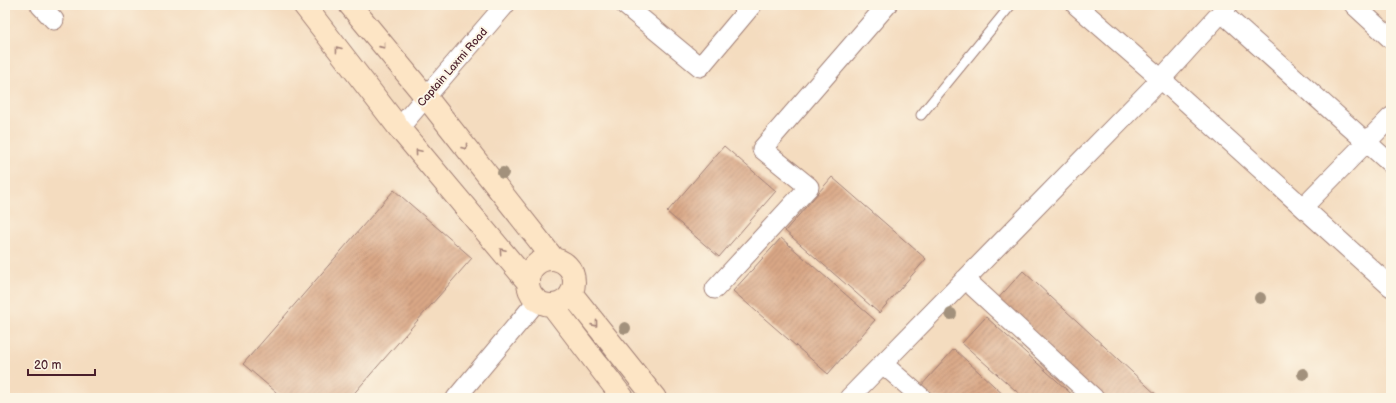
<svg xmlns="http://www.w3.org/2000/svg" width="1396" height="403" viewBox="0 0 1396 403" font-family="'Balsamiq Sans',sans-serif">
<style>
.building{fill:url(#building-hatch)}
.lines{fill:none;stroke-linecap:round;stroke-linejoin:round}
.lane-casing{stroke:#9f7e75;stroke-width:11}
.street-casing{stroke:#9f7e75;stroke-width:21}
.secondary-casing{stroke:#9f7e75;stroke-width:24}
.lane{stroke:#fff;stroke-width:9}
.street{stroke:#fff;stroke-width:19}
.secondary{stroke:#fde5c5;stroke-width:22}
.tree{fill:#a2917c}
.oneway{stroke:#a48278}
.labels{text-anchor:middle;stroke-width:4;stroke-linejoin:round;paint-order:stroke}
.street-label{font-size:11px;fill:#4a1f2b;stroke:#fcf5e5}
</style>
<defs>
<pattern id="building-hatch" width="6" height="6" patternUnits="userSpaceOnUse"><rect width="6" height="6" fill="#d9a786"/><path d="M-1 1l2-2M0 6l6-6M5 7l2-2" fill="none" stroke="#b2876e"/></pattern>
</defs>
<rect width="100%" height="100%" fill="#fcf5e5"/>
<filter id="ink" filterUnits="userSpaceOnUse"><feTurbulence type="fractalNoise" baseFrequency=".025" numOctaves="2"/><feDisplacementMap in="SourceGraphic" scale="8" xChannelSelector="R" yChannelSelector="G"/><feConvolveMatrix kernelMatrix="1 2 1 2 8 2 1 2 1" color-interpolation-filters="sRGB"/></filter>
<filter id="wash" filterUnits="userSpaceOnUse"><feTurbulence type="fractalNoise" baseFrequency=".012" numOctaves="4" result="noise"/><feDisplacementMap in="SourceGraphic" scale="16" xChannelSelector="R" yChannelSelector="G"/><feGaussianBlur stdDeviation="0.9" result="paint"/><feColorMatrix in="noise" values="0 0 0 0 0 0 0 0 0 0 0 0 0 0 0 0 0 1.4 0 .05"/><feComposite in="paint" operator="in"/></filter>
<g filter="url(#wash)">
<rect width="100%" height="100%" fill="#f4dcbf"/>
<g id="blocks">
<!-- building -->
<path class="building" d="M724,146L776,191L719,257L667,212Z
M832,177L926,259L879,313L785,231Z
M394,190L472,258L350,398H283L243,364Z
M781,238L875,320L828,374L733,291Z
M1023,271L1160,398H1097L994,303Z
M986,317L1076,398H1024L962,343Z
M954,349L1007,398H932L920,387Z"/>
</g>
</g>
<g filter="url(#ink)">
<use href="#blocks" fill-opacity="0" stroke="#9f7e75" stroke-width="1"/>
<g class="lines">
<!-- lane casing -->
<g class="lane-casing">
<path id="lane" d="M921,115L1011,5"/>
</g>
<!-- street casing -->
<g class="street-casing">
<path id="street" d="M40,5L54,20
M625,5L700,67L752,5
M1076,5L1161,79L1391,287
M1354,5L1391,39
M1221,12L1391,164
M399,128L505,5
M1303,207L1391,117
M965,279L1094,398
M715,289L809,187L762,149L887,5
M883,364L922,398
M456,398L537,301
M849,398L1161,79L1228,5"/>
</g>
<!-- secondary casing -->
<g class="secondary-casing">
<path id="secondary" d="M304,5L399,128L527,281
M350,5L426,97L553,258
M528 282a23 23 0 1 1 46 0a23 23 0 1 1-46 0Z
M571,293L655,398
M552,305L623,398"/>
</g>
<!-- lane -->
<use href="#lane" class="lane"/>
<!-- street -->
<use href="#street" class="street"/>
<!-- secondary -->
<use href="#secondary" class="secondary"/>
</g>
<!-- trees -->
<g class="tree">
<circle cx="503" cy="173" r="6"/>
<circle cx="1260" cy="298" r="6"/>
<circle cx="951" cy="314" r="6"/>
<circle cx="625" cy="328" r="6"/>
<circle cx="1303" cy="374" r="6"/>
</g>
<!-- one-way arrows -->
<defs><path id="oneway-chevron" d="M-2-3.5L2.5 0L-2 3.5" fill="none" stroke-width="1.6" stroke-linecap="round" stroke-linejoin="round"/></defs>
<g class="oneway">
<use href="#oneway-chevron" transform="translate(383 46) rotate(51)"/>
<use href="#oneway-chevron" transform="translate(338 49) rotate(-128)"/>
<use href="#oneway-chevron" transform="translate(465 147) rotate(52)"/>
<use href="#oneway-chevron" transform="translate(418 152) rotate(-130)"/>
<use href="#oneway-chevron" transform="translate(502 251) rotate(-130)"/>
<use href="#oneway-chevron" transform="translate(595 324) rotate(51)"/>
</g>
</g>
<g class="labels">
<!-- street labels -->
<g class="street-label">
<text transform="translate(452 67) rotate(-49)" y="4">Captain Laxmi Road</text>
</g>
</g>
<!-- margin -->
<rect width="1396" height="403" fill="none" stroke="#fcf5e5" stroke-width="20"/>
<!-- scale -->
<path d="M28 369v6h67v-6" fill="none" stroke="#4a1f2b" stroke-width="2"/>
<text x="34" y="369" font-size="12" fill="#4a1f2b" stroke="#fcf5e5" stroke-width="3" paint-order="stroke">20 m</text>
</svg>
